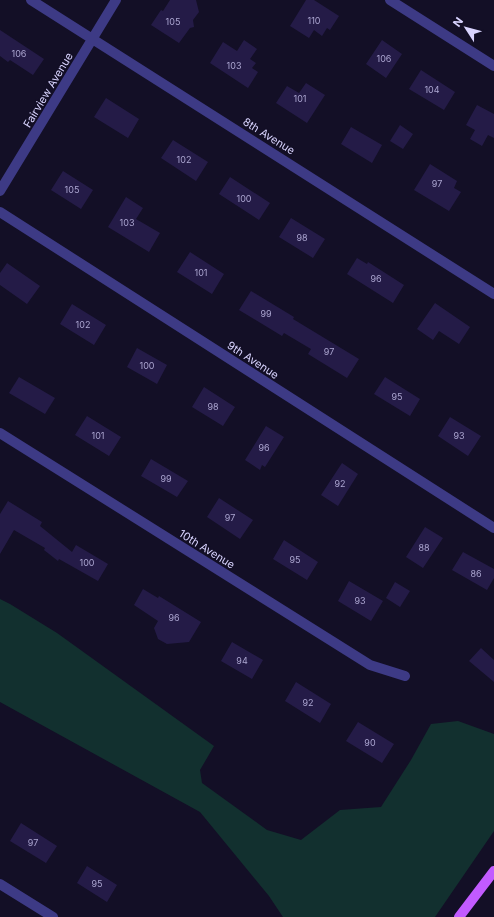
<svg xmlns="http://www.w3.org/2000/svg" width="494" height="917" viewBox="0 0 494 917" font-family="Inter,sans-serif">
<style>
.green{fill:#12302f}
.building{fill:#241b47}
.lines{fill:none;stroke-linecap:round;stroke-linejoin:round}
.minor{stroke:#3d3a85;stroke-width:10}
.major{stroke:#c25bff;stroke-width:10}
.labels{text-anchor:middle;stroke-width:3;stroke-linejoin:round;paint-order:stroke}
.number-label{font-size:9px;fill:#aca6d1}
.street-label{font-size:11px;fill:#d9d4ff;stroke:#130f26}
</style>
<rect width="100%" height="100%" fill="#130f26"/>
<!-- green -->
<path class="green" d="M0,599L10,604L57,633L214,746L200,770L202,783L267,830L301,840L340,810L381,807L411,760L431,724L458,721L494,734V831L435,917H283L269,896L200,812L0,702Z"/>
<!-- building -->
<path class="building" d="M170,0H196L199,12L193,20L194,27L190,28L179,43L151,25L161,10L163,11Z
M306,0H314L339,16L330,30L327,28L322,36L314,30L309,38L290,26Z
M0,30L44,59L33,75L10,60L8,62L0,56Z
M244,40L257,49L250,59L256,63L252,68L258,72L248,88L210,63L223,42L237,51Z
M382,40L402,54L386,78L366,64Z
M421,70L455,92L444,110L409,89Z
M306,83L325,95L307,123L276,103L287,86L299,93Z
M106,98L139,119L128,138L94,117Z
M477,105L494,114V138L488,135L482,146L470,139L475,130L466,125Z
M400,125L413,134L403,149L390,141Z
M351,127L382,145L372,163L341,144Z
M173,140L208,162L196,181L161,158Z
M430,164L457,181L454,188L461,192L449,211L414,190Z
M63,171L93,190L81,209L51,190Z
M230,177L270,203L259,220L219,194Z
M126,197L143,208L136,219L160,233L149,252L108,227Z
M291,218L325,239L313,258L279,237Z
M190,252L224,274L212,294L177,272Z
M357,258L367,264L368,262L404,285L393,303L347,274Z
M7,263L40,286L27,304L0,285V273Z
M251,291L294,317L293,319L359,359L347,378L308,354L311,349L284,333L282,336L239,310Z
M435,303L470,327L459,344L439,331L433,340L417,329Z
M72,304L106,325L94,345L60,324Z
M137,348L167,365L157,384L127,367Z
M19,377L55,398L45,414L9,393Z
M385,377L420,399L410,416L374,394Z
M204,387L235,407L223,426L192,407Z
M87,416L121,437L109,456L75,435Z
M450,417L481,436L468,456L438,436Z
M266,426L284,437L265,467L262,465L260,470L245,460Z
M151,459L188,481L177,497L141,476Z
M342,463L358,474L338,506L321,495Z
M219,498L253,520L240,539L207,517Z
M8,501L42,522L40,526L72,552L76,545L108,564L98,581L59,559L58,561L44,550L45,548L14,530L0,554V514Z
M425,527L443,538L423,568L406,557Z
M284,540L318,562L307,580L273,559Z
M463,552L494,569V578L487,590L452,570Z
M349,581L383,601L371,621L338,601Z
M395,582L410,591L400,607L386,598Z
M143,589L158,598L159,596L201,622L189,642L167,644L158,639L154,628L158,621L134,605Z
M232,642L263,660L252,679L221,661Z
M481,648L494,660V682L469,661Z
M296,682L331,704L320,723L285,701Z
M358,722L394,744L382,763L346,741Z
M21,823L57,846L46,863L10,841Z
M87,866L117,885L107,902L77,883Z"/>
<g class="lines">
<!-- minor -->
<path class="minor" d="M31,0L494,294
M390,0L494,66
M0,191L116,0
M0,212L494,528
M0,433L370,665L405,676
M0,884L53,917"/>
<!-- major -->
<path class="major" d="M459,917L494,871"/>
</g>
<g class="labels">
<!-- number labels -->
<g class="number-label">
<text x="314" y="24">110</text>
<text x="173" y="25">105</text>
<text x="19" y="57">106</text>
<text x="384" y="62">106</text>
<text x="234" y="69">103</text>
<text x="432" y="93">104</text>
<text x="300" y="102">101</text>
<text x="184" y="163">102</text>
<text x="437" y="187">97</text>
<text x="72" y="193">105</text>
<text x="244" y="202">100</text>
<text x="127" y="226">103</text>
<text x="302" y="241">98</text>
<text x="201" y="276">101</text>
<text x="376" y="282">96</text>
<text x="266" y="317">99</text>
<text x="83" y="328">102</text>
<text x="329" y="355">97</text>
<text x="147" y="369">100</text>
<text x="397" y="400">95</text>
<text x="213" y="410">98</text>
<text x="98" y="439">101</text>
<text x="459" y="439">93</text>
<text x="264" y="451">96</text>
<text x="166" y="482">99</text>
<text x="340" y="487">92</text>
<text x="230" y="521">97</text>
<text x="424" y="551">88</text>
<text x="295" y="563">95</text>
<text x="87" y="566">100</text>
<text x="476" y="577">86</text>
<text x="360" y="604">93</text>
<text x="174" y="621">96</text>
<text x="242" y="664">94</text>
<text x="308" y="706">92</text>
<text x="370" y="746">90</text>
<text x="33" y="846">97</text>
<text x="97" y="887">95</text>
</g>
<!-- street labels -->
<g class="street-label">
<text transform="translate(48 90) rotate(-59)" y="4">Fairview Avenue</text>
<text transform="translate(269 136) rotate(32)" y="4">8th Avenue</text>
<text transform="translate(253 360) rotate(33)" y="4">9th Avenue</text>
<text transform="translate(207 549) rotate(32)" y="4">10th Avenue</text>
</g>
</g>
<!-- north arrow -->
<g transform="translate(466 28) rotate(306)" stroke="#130f26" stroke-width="3" paint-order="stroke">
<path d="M0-3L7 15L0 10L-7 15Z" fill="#d9d4ff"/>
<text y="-6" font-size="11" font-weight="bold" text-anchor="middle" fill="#d9d4ff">N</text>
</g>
</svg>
